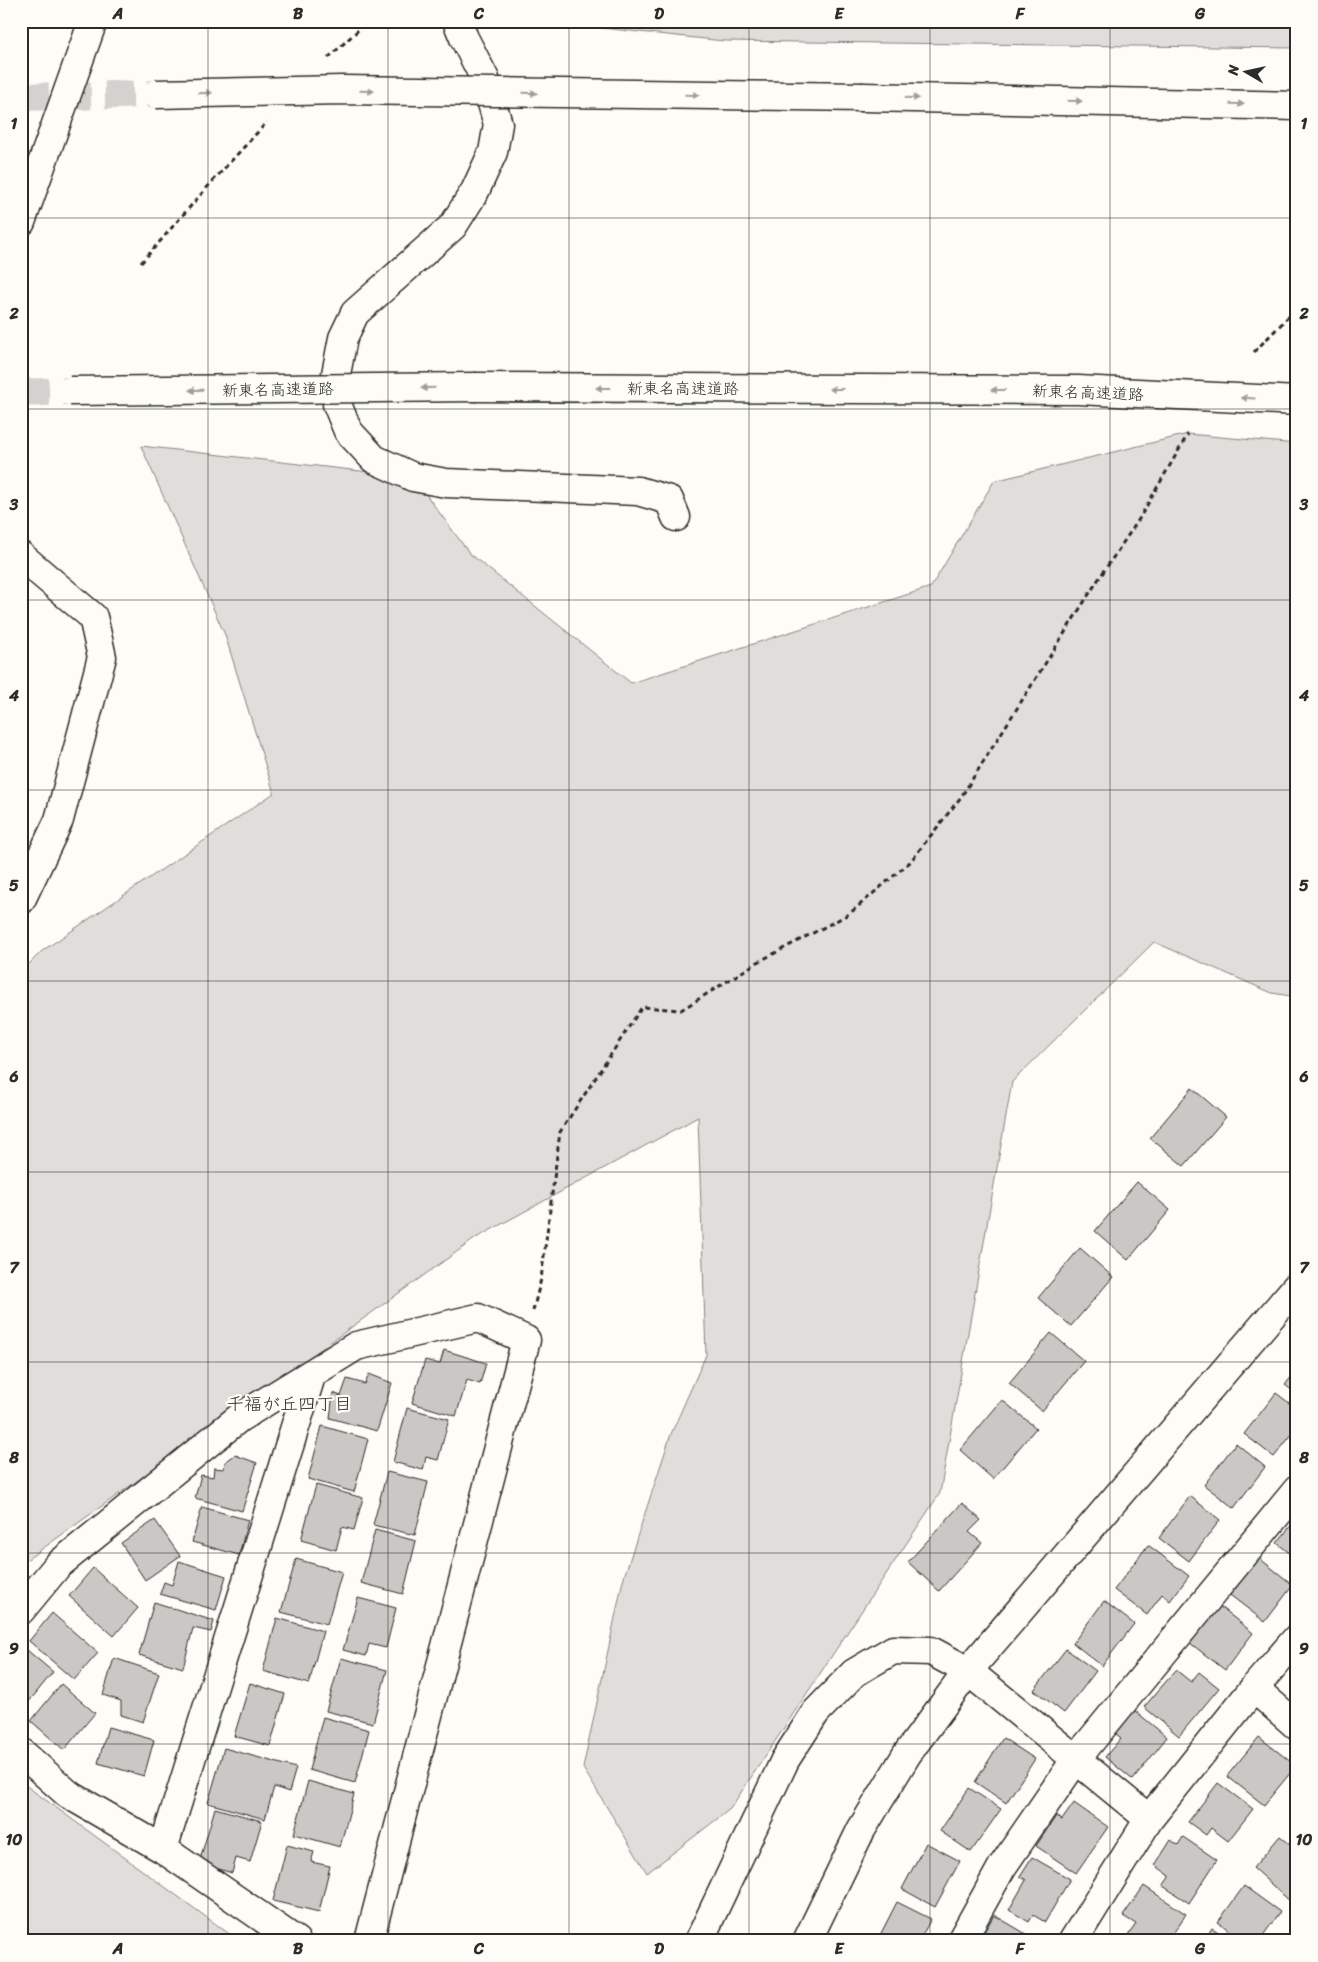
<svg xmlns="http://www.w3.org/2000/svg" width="1318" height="1962" viewBox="0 0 1318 1962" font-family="Sriracha,'Klee One',sans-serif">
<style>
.green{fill:#dfdeda;stroke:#858482}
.building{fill:#c9c8c4;stroke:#2b2b2b}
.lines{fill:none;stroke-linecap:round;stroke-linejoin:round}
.highway-tunnel{stroke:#d3d2ce;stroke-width:28;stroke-dasharray:28 14;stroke-linecap:butt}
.minor-casing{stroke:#2b2b2b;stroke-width:31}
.highway-casing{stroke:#2b2b2b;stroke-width:31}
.path{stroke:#2b2b2b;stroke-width:3;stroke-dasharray:5 4;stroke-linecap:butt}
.minor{stroke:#fdfcf7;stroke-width:28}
.highway{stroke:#fdfcf7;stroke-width:28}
.highway-bridge-casing{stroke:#2b2b2b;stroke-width:31;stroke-linecap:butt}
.highway-bridge{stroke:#fdfcf7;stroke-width:28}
.oneway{fill:#9e9e9b}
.grid{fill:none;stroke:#2b2b2b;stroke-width:1;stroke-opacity:0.55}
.labels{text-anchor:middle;stroke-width:4.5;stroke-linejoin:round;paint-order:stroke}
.street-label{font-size:16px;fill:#2b2b2b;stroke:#fdfcf7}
.neighbourhood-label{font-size:18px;fill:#2b2b2b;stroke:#fdfcf7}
.neatline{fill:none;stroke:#2b2b2b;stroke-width:2}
.grid-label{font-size:16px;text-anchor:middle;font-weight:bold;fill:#2b2b2b}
</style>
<rect width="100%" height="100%" fill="#fdfcf7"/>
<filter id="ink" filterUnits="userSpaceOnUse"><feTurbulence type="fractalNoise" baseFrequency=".02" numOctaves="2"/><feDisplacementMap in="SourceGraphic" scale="10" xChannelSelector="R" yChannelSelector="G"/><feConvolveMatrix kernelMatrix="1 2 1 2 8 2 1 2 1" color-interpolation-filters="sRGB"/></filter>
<g filter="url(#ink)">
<!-- green -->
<path class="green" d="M535,21H1297V48L724,41Z
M1188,434L1297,444V997L1272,993L1154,942L1012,1082L940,1493L730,1809L647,1873L583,1768L623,1580L671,1434L706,1355L698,1117L476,1238L21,1564V972L42,951L274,793L225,635L141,446L413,477L470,554L631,683L931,587L994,481Z
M21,1782L239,1941H35L21,1934Z"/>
<!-- building -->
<path class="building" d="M1192,1088L1226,1117L1184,1166L1150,1138Z
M1137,1182L1170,1210L1128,1260L1095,1231Z
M1080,1248L1113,1277L1071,1326L1038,1298Z
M1051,1333L1084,1361L1042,1411L1009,1383Z
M444,1350L486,1363L480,1384L467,1380L456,1416L412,1403L425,1360L440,1364Z
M1297,1370V1394L1285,1385Z
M369,1374L392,1383L377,1431L330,1418L333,1393L341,1396L347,1379L365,1384Z
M1276,1393L1297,1409V1428L1274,1457L1244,1434Z
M1002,1400L1036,1428L993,1479L960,1450Z
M407,1408L449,1419L438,1460L426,1457L423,1470L393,1462Z
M322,1426L368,1439L354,1492L308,1479Z
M1236,1443L1265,1467L1234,1508L1204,1485Z
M235,1455L257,1463L242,1511L195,1498L201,1475L213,1477L214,1468L224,1469L225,1462Z
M387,1472L428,1482L415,1535L373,1525Z
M316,1485L363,1498L354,1530L342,1527L336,1550L301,1540Z
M1190,1496L1220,1520L1189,1561L1159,1538Z
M962,1503L981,1520L969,1532L982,1543L939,1591L908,1562Z
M202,1507L248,1520L239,1555L192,1542Z
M1297,1518V1559L1277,1543Z
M155,1520L180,1556L145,1580L121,1543Z
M375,1530L416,1541L403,1594L361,1583Z
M1148,1545L1189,1576L1170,1601L1162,1594L1147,1615L1114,1590Z
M1259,1558L1293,1585L1265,1622L1230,1595Z
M296,1559L342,1572L327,1624L281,1612Z
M179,1561L226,1576L216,1610L160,1594L164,1582L172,1585Z
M93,1568L138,1608L114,1636L69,1596Z
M358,1598L396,1608L386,1648L369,1644L366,1656L343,1650Z
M1104,1601L1134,1624L1102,1666L1073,1643Z
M154,1602L214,1621L211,1632L193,1628L183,1668L139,1655Z
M1219,1606L1253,1633L1225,1670L1190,1643Z
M52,1613L98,1653L74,1680L29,1641Z
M277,1618L323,1631L309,1684L263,1671Z
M21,1645L53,1672L23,1709L21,1707Z
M1066,1649L1096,1671L1064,1713L1034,1690Z
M114,1658L159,1673L143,1722L121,1715V1701L103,1695Z
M341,1658L387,1670L373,1723L326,1711Z
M1176,1670L1191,1682L1199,1672L1219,1688L1179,1736L1144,1707Z
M250,1683L285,1694L270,1746L234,1736Z
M61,1684L95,1713L64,1750L31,1721Z
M1134,1710L1167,1737L1133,1780L1105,1757L1121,1738L1115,1733Z
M323,1717L369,1730L355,1783L309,1770Z
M108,1727L154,1740L144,1776L98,1763Z
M1259,1737L1296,1766L1264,1805L1227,1776Z
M1003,1738L1035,1759L1006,1803L975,1782Z
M224,1748L296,1768L289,1792L274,1787L265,1819L208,1803Z
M308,1781L354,1794L340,1847L294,1834Z
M1218,1783L1253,1809L1228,1841L1211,1828L1206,1835L1188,1822Z
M969,1788L1001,1809L971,1852L940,1831Z
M1074,1803L1108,1827L1076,1873L1036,1846L1056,1816L1062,1820Z
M215,1808L262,1821L250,1862L236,1858L232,1873L199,1863Z
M1280,1836L1297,1850V1895L1291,1902L1253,1868Z
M1183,1837L1217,1860L1189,1903L1163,1886L1170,1876L1155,1865L1171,1840L1178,1845Z
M926,1843L960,1861L935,1907L902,1889Z
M287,1845L314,1852L311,1862L330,1866L319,1912L273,1901Z
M1032,1857L1070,1879L1045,1922L1033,1915L1029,1922L1009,1910L1026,1880L1020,1876Z
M1144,1886L1186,1914L1168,1941L1125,1940L1136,1924L1123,1916Z
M1244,1886L1280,1912L1259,1941H1244L1218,1922Z
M897,1902L931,1919L919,1941H877Z
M994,1915L1038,1941H984L980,1939Z
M1212,1928L1233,1941H1204Z"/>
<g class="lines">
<!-- highway-tunnel -->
<path class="highway-tunnel" d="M21,97L156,94
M21,393L70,391"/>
<!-- minor casing -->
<g class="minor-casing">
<path id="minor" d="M457,21L464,38L485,79L498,124L493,152L475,191L453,226L355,313L343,338L336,374L337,404L348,431L374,459L413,477L446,483L638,491L669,500L676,517
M21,222L93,21
M21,556L93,617L102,657L59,820L21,900
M21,1610L58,1565L239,1418L356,1346L478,1318L526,1340L369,1941
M1254,1688L1297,1726
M21,1752L68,1794L163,1849L296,1941
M163,1849L312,1373
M699,1941L785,1760L816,1712L854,1673L893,1650L931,1651L968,1671L1149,1819
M807,1941L861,1830L907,1754L968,1671L1297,1286
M961,1941L1002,1867L1076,1759L1297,1490
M1073,1941L1149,1819L1254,1688L1297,1638"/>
</g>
<!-- highway casing -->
<g class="highway-casing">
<path id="highway" d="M863,97L1297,106
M477,387L1078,390L1297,401"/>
</g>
<!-- path -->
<path class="path" d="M328,58L368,21
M141,263L210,184L267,122
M1254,352L1297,308
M533,1311L541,1279L560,1132L642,1007L681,1010L758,962L849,914L910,862L961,797L1098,580L1139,519L1188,434"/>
<!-- minor -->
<use href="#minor" class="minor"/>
<!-- highway -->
<use href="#highway" class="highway"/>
<!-- highway-bridge casing -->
<g class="highway-bridge-casing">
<path id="highway-bridge" d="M156,94L342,90L863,97
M70,391L477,387"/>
</g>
<!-- highway-bridge -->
<use href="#highway-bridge" class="highway-bridge"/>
</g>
<!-- one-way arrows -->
<defs><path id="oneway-solid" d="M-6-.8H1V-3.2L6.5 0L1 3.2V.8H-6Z" transform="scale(1.25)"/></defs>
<g class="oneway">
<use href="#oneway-solid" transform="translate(367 91) rotate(1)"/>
<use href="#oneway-solid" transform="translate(205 93) rotate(-1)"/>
<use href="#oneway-solid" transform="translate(530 93) rotate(1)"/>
<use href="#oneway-solid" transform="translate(692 95) rotate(1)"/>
<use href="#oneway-solid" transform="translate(912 98) rotate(1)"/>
<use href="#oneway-solid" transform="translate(1075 101) rotate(1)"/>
<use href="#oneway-solid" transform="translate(1237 104) rotate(1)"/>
<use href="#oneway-solid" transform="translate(428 388) rotate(179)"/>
<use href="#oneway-solid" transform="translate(603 388) rotate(-180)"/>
<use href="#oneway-solid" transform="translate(836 389) rotate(-180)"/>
<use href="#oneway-solid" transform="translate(196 390) rotate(179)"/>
<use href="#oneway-solid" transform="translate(998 390) rotate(-180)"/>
<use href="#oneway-solid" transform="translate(1248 398) rotate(-177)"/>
</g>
</g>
<!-- grid -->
<path class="grid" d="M208,21V1941M388,21V1941M569,21V1941M749,21V1941M930,21V1941M1110,21V1941M21,218H1297M21,409H1297M21,600H1297M21,790H1297M21,981H1297M21,1172H1297M21,1362H1297M21,1553H1297M21,1744H1297"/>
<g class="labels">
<!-- street labels -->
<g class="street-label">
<text x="683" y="394">新東名高速道路</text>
<text transform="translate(278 389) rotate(-1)" y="6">新東名高速道路</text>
<text transform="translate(1088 392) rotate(2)" y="6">新東名高速道路</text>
</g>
<!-- neighbourhood labels -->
<g class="neighbourhood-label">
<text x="289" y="1410">千福が丘四丁目</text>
</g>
</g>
<!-- margin -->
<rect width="1318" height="1962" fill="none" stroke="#fdfcf7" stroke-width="55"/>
<!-- north arrow -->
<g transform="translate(1246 72) rotate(279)" stroke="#fdfcf7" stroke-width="4" paint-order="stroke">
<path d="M0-4L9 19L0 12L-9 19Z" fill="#2b2b2b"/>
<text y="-8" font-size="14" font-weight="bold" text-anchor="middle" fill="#2b2b2b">N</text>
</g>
<rect x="28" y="28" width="1262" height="1906" class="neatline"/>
<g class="grid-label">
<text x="118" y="19">A</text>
<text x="298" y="19">B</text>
<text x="479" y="19">C</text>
<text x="659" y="19">D</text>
<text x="839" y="19">E</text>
<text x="1020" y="19">F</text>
<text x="1200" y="19">G</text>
<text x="14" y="129">1</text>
<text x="1304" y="129">1</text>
<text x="14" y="319">2</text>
<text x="1304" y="319">2</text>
<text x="14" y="510">3</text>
<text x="1304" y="510">3</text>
<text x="14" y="701">4</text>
<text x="1304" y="701">4</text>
<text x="14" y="891">5</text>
<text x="1304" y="891">5</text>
<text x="14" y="1082">6</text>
<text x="1304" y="1082">6</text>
<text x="14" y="1273">7</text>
<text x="1304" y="1273">7</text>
<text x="14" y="1463">8</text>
<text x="1304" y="1463">8</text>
<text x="14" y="1654">9</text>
<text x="1304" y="1654">9</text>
<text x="14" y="1845">10</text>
<text x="1304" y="1845">10</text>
<text x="118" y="1954">A</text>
<text x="298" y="1954">B</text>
<text x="479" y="1954">C</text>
<text x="659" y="1954">D</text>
<text x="839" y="1954">E</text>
<text x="1020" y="1954">F</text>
<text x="1200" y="1954">G</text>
</g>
</svg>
